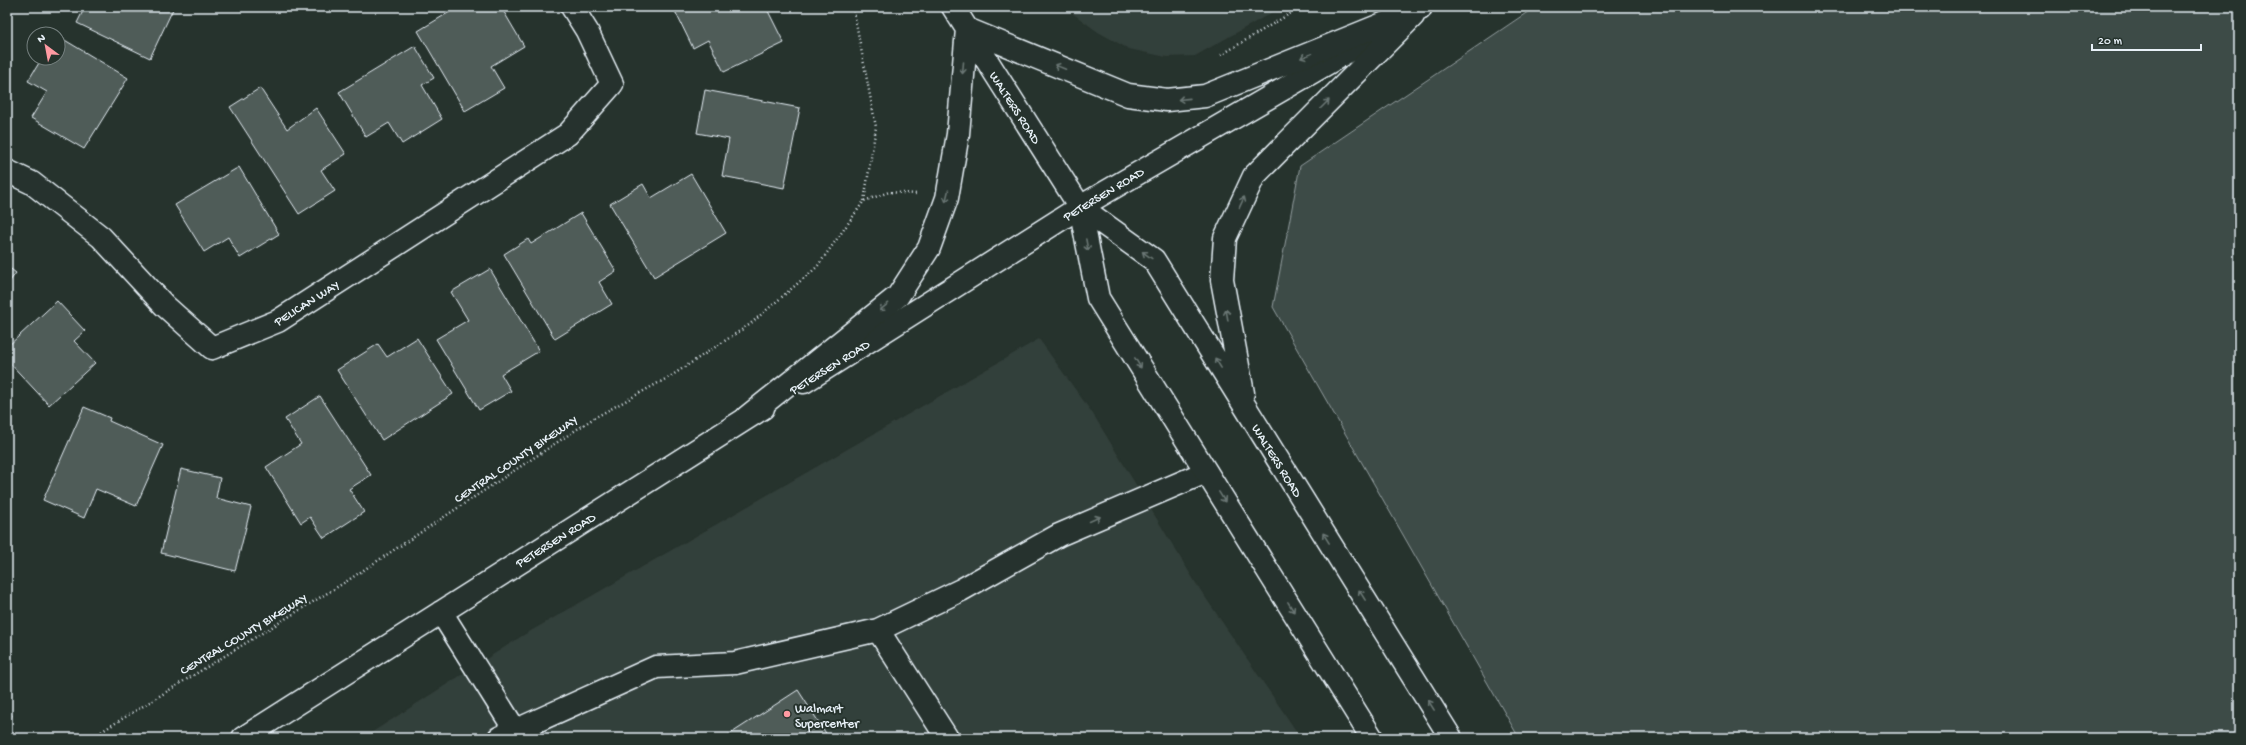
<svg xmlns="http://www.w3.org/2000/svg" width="2246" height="745" viewBox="0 0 2246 745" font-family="'Gochi Hand',sans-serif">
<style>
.built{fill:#333f3a}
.green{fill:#3e4b47;stroke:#939ea0}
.building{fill:#505c59;stroke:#e8f1f8}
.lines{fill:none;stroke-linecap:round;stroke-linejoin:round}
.minor-casing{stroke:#e8f1f8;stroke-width:25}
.major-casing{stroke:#e8f1f8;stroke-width:25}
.path{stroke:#e8f1f8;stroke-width:2.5;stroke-dasharray:1 3;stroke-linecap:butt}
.minor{stroke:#26332d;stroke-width:22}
.major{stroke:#26332d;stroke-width:22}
.oneway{stroke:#6a7674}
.poi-dot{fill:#ff9aa2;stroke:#26332d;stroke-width:1.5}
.labels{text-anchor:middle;stroke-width:4;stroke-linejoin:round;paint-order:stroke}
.street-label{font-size:13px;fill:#e8f1f8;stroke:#26332d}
.poi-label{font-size:13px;fill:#e8f1f8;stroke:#26332d;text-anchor:start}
</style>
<rect width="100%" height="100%" fill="#26332d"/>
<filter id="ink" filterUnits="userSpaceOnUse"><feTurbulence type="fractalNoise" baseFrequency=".025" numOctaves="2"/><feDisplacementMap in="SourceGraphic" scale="8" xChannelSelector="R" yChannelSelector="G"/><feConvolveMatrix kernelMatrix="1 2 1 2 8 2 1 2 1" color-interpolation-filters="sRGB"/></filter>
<g filter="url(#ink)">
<!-- built -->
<path class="built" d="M1064,7H1282L1195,56L1166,57L1129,49L1098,32Z
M1039,339L1093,414L1197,585L1301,738H363L522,636Z"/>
<!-- green -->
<path class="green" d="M1535,7H2239V738H1519L1273,307L1300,166Z"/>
<!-- building -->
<path class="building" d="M85,7H174L150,58L77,23Z
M458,7H501L524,46L491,66L504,88L465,111L418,31Z
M673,7H766L784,43L724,72L708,40L693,48Z
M58,36L128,78L84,149L31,118L47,92L28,81L42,58H58Z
M415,46L434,78L422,85L442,119L402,144L389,123L366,137L339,92Z
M260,88L287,129L316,108L346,154L321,170L335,191L299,214L230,107Z
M705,90L800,108L784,188L722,176L729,139L697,133Z
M239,167L279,234L240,258L228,237L204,252L175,205Z
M691,174L726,233L654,277L610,204L643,184L651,198Z
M581,213L616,271L599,282L612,304L555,339L504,254L528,239L531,244Z
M7,266L16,273L7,285Z
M490,269L539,351L501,374L511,391L479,410L436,339L468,320L451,292Z
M57,301L85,331L74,341L95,363L49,405L7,360V347Z
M417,338L453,394L382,440L337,370L378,344L387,357Z
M320,396L371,475L349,489L364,512L324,538L310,517L301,523L266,467L301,444L285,419Z
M84,407L110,418L109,421L163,445L136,506L96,489L84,518L43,500Z
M181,469L220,478L216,498L251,507L235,571L161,553Z
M798,690L829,738H724Z
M7,708L12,716L7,719Z"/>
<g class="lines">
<!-- minor casing -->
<g class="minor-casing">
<path id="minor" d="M7,171L32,183L101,237L164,305L212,348L278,321L568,134L612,84L587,31L572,7
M804,382L1080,207L1378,34
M441,612L515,730
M878,630L947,738
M243,738L763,408
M499,738L656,667L735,663L878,630L961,590L1059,535L1206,472"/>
</g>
<!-- major casing -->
<g class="major-casing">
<path id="major" d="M953,7L1080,207L1098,298L1372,738
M967,29L1128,95L1167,100L1205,96L1420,9
M1080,207L1154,260L1451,738
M1243,393L1222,280L1225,238L1254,176L1413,16
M747,417L898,296L929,248L947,198L958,134L967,29"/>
</g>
<!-- path -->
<path class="path" d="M853,7L876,127L864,201
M1221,55L1301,7
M91,738L347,581L594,418L671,376L749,325L817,267L864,201L889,192L917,194"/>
<!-- minor -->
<use href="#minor" class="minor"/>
<!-- major -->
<use href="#major" class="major"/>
</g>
<!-- one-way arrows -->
<defs><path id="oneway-shaft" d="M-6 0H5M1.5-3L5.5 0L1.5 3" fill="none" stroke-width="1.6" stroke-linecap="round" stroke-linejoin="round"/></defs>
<g class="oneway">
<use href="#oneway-shaft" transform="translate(1306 56) rotate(158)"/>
<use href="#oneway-shaft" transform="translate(1060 67) rotate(-158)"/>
<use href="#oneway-shaft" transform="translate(963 68) rotate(95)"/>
<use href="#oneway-shaft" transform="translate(1184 99) rotate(174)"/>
<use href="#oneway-shaft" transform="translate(1325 104) rotate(-45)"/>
<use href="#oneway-shaft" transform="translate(947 196) rotate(104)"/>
<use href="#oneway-shaft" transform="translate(1242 202) rotate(-65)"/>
<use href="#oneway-shaft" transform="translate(1087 245) rotate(79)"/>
<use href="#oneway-shaft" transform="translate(1147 255) rotate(-144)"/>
<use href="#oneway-shaft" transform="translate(884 307) rotate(141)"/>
<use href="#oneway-shaft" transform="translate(1227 315) rotate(-100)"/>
<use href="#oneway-shaft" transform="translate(1138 363) rotate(58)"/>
<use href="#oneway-shaft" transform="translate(1218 363) rotate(-122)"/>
<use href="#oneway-shaft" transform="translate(1222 497) rotate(58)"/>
<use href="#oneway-shaft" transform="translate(1095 519) rotate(-24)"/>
<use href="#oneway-shaft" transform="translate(1326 538) rotate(-122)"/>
<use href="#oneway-shaft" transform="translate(1362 595) rotate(-122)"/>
<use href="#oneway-shaft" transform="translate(1291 607) rotate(58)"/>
<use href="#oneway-shaft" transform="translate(1431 705) rotate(-122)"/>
</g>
</g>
<!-- markers -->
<circle class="poi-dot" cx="787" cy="714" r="4"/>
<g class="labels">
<!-- street labels -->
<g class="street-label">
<text transform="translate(1016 107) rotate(57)" y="5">WALTERS ROAD</text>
<text transform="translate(1103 193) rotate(-31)" y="5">PETERSEN ROAD</text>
<text transform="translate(306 302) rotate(-32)" y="5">PELICAN WAY</text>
<text transform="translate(829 366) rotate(-32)" y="5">PETERSEN ROAD</text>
<text transform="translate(515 458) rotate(-34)" y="5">CENTRAL COUNTY BIKEWAY</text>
<text transform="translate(1278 460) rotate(58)" y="5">WALTERS ROAD</text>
<text transform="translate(555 539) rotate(-32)" y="5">PETERSEN ROAD</text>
<text transform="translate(243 633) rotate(-31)" y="5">CENTRAL COUNTY BIKEWAY</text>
</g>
<!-- poi labels -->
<g class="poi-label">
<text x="795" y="712">Walmart<tspan x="795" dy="15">Supercenter</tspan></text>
</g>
</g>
<!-- margin -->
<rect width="2246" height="745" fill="none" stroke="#26332d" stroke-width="24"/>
<rect x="12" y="12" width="2222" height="721" fill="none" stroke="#e8f1f8" stroke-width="1.5" filter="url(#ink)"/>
<!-- north arrow -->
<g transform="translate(46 46) rotate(328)"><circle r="19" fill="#26332d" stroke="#747f7e"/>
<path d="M0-3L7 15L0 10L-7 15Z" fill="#ff9aa2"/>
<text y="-6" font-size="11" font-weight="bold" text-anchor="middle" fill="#e8f1f8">N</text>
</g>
<!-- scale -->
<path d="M2092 44v6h109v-6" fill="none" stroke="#e8f1f8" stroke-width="2"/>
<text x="2098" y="44" font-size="12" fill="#e8f1f8" stroke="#26332d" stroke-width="3" paint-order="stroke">20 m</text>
</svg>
